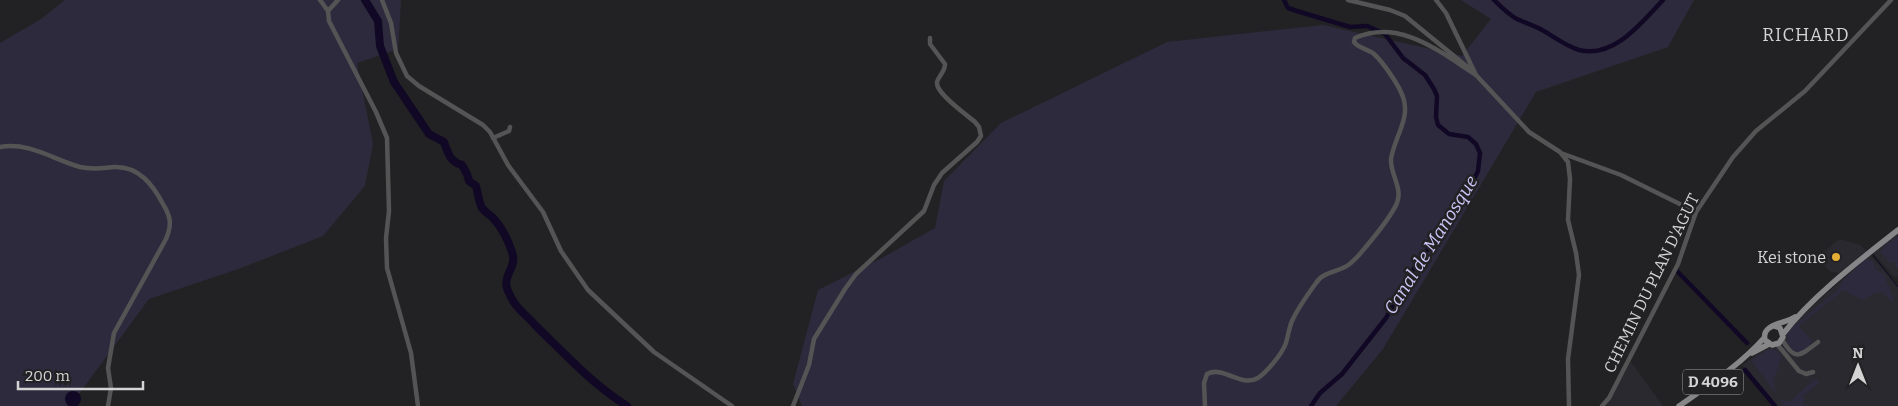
<svg xmlns="http://www.w3.org/2000/svg" width="1898" height="406" viewBox="0 0 1898 406" font-family="Bitter,serif">
<style>
.built{fill:#2a2930}
.green{fill:#2e2a3d}
.water{fill:#110825}
.lines{fill:none;stroke-linecap:round;stroke-linejoin:round}
.stream{stroke:#110825;stroke-width:1}
.canal{stroke:#110825;stroke-width:4.5}
.river{stroke:#110825;stroke-width:8}
.minor{stroke:#545455;stroke-width:4.5}
.major{stroke:#868688;stroke-width:5.5}
.poi-dot{fill:#e3ae35;stroke:#222224;stroke-width:2}
.labels{text-anchor:middle;stroke-width:5;stroke-linejoin:round;paint-order:stroke}
.shield{fill:#222224;stroke:#9f9fa0;stroke-width:1}
.shield-label{font-size:15px;font-weight:bold;fill:#d4d4d5}
.poi-label{font-size:16px;fill:#d4d4d5;stroke:#222224;text-anchor:end}
.street-label{font-size:16px;fill:#d4d4d5;stroke:#222224}
.neighbourhood-label{font-size:18px;letter-spacing:1px;fill:#d4d4d5;stroke:#222224}
.water-label{font-size:18px;font-style:italic;fill:#cec4f6;stroke:#222224}
</style>
<rect width="100%" height="100%" fill="#222224"/>
<!-- built -->
<path class="built" d="M1898,232V276L1895,278L1873,253Z
M1839,239L1860,245L1867,251L1839,273L1831,272L1817,258Z
M1870,255L1898,285V406H1777L1742,365L1764,350L1777,347L1798,319Z
M1631,362L1663,406H1606Z"/>
<!-- green -->
<path class="green" d="M65,0H401L398,51L395,50L357,63L373,144L365,186L323,236L241,268L149,299L70,406H0V43L41,19Z
M1461,0H1694L1668,47L1536,92L1383,349L1336,406H802L793,384L818,290L880,259L935,228L944,181L1001,123L1167,42L1323,25L1462,56L1491,19Z
M1898,236V268H1896V263L1889,262L1880,252L1887,244Z
M1866,259L1873,261L1875,269L1885,275C1887,286 1893,293 1894,303L1881,292L1875,293L1862,300L1843,290L1799,326L1813,342L1799,353H1795L1786,341L1789,330L1838,290L1843,280Z
M1769,349L1776,350L1781,354C1781,364 1776,371 1774,379C1773,385 1776,391 1777,395L1751,360Z
M1813,380H1817L1819,383L1803,396L1805,400L1802,402L1804,406H1785L1779,398L1786,402L1791,401Z"/>
<!-- water -->
<path class="water" d="M65 399a8 8 0 1 1 16 0a8 8 0 1 1-16 0Z"/>
<g class="lines">
<!-- stream -->
<path class="stream" d="M1873,255L1898,287"/>
<!-- canal -->
<path class="canal" d="M1284,0L1288,8L1297,11L1350,27L1367,26L1385,34L1403,58L1425,75L1434,89L1437,96L1436,117L1438,125L1449,134L1468,137L1476,144L1480,153L1478,171L1469,189L1450,220L1416,265L1386,318L1342,374L1320,393L1311,406
M1494,0C1501,7 1509,15 1517,19C1525,23 1534,25 1542,30C1553,36 1566,46 1579,50C1614,59 1642,22 1663,0
M1677,271L1747,343
M1745,370L1775,406"/>
<!-- river -->
<path class="river" d="M365,0L378,21L380,46L394,82L429,134L444,142C448,153 450,162 462,165L467,174L469,181L476,186C478,193 479,203 482,208C485,212 490,215 494,219C502,228 508,240 512,252C518,267 501,276 508,291C516,310 524,312 536,326C566,355 591,383 627,406"/>
<!-- minor -->
<path class="minor" d="M320,0L328,11
M338,0L328,11L329,21L376,112L387,138L389,211L386,238L387,268L411,353L418,406
M382,0L391,23L396,53L407,76L419,86L483,125L490,132L508,165L543,212L561,251L588,290L654,352L732,406
M1348,0L1390,10L1405,16L1470,69
M1436,0L1446,13L1476,75L1529,132L1560,152L1568,162L1570,179L1568,220L1576,253L1579,275L1568,359L1569,406
M493,138L509,131L510,127
M0,147C30,142 52,159 80,167C93,170 102,168 114,167C139,166 153,185 163,204C171,217 172,225 166,239L114,333L108,368L111,388L108,406
M1561,153L1621,175L1696,212
M1782,339C1795,363 1801,355 1818,342
M1777,344L1799,371L1806,374L1813,372
M793,406L809,365L814,339L845,289L856,274L924,211L934,185L942,173L977,142L981,136L979,127L975,122C967,115 935,93 937,82C939,75 945,72 945,64L930,44V38
M1205,406L1204,383L1207,374C1224,365 1240,388 1258,378C1267,372 1282,354 1286,343C1288,336 1289,328 1292,321C1297,310 1308,294 1316,283C1322,273 1335,272 1345,267C1351,264 1355,259 1359,255C1371,241 1390,219 1397,203C1403,188 1390,174 1391,159C1394,138 1411,118 1403,97C1399,85 1383,62 1373,53C1367,49 1358,48 1354,42L1355,38C1400,18 1440,52 1476,75
M1602,406L1609,398L1678,264L1696,212L1733,157L1756,131L1805,91L1891,0"/>
<!-- major -->
<path class="major" d="M1774,326L1780,328L1783,337L1779,343L1772,345L1765,340C1761,324 1784,324 1795,317
M1783,334C1812,296 1860,260 1898,230
M1752,353L1769,344
M1679,406C1709,385 1740,365 1764,338"/>
</g>
<!-- markers -->
<circle class="poi-dot" cx="1836" cy="257" r="5"/>
<g class="labels">
<!-- shield labels -->
<rect class="shield" x="1683" y="369.5" width="60" height="25" rx="4"/>
<g class="shield-label">
<text x="1713" y="387">D 4096</text>
</g>
<!-- poi labels -->
<g class="poi-label">
<text x="1826" y="263">Kei stone</text>
</g>
<!-- street labels -->
<g class="street-label">
<text transform="translate(1651 283) rotate(-64)" y="6">CHEMIN DU PLAN D'AGUT</text>
</g>
<!-- neighbourhood labels -->
<g class="neighbourhood-label">
<text x="1806" y="41">RICHARD</text>
</g>
<!-- water labels -->
<g class="water-label">
<text transform="translate(1431 245) rotate(-58)" y="6">Canal de Manosque</text>
</g>
</g>
<!-- north arrow -->
<g transform="translate(1858 366)" stroke="#222224" stroke-width="4" paint-order="stroke">
<path d="M0-4L9 19L0 12L-9 19Z" fill="#d4d4d5"/>
<text y="-8" font-size="14" font-weight="bold" text-anchor="middle" fill="#d4d4d5">N</text>
</g>
<!-- scale -->
<path d="M18 381v8h125v-8" fill="none" stroke="#d4d4d5" stroke-width="2.5"/>
<text x="25" y="381" font-size="15" fill="#d4d4d5" stroke="#222224" stroke-width="4" paint-order="stroke">200 m</text>
</svg>
